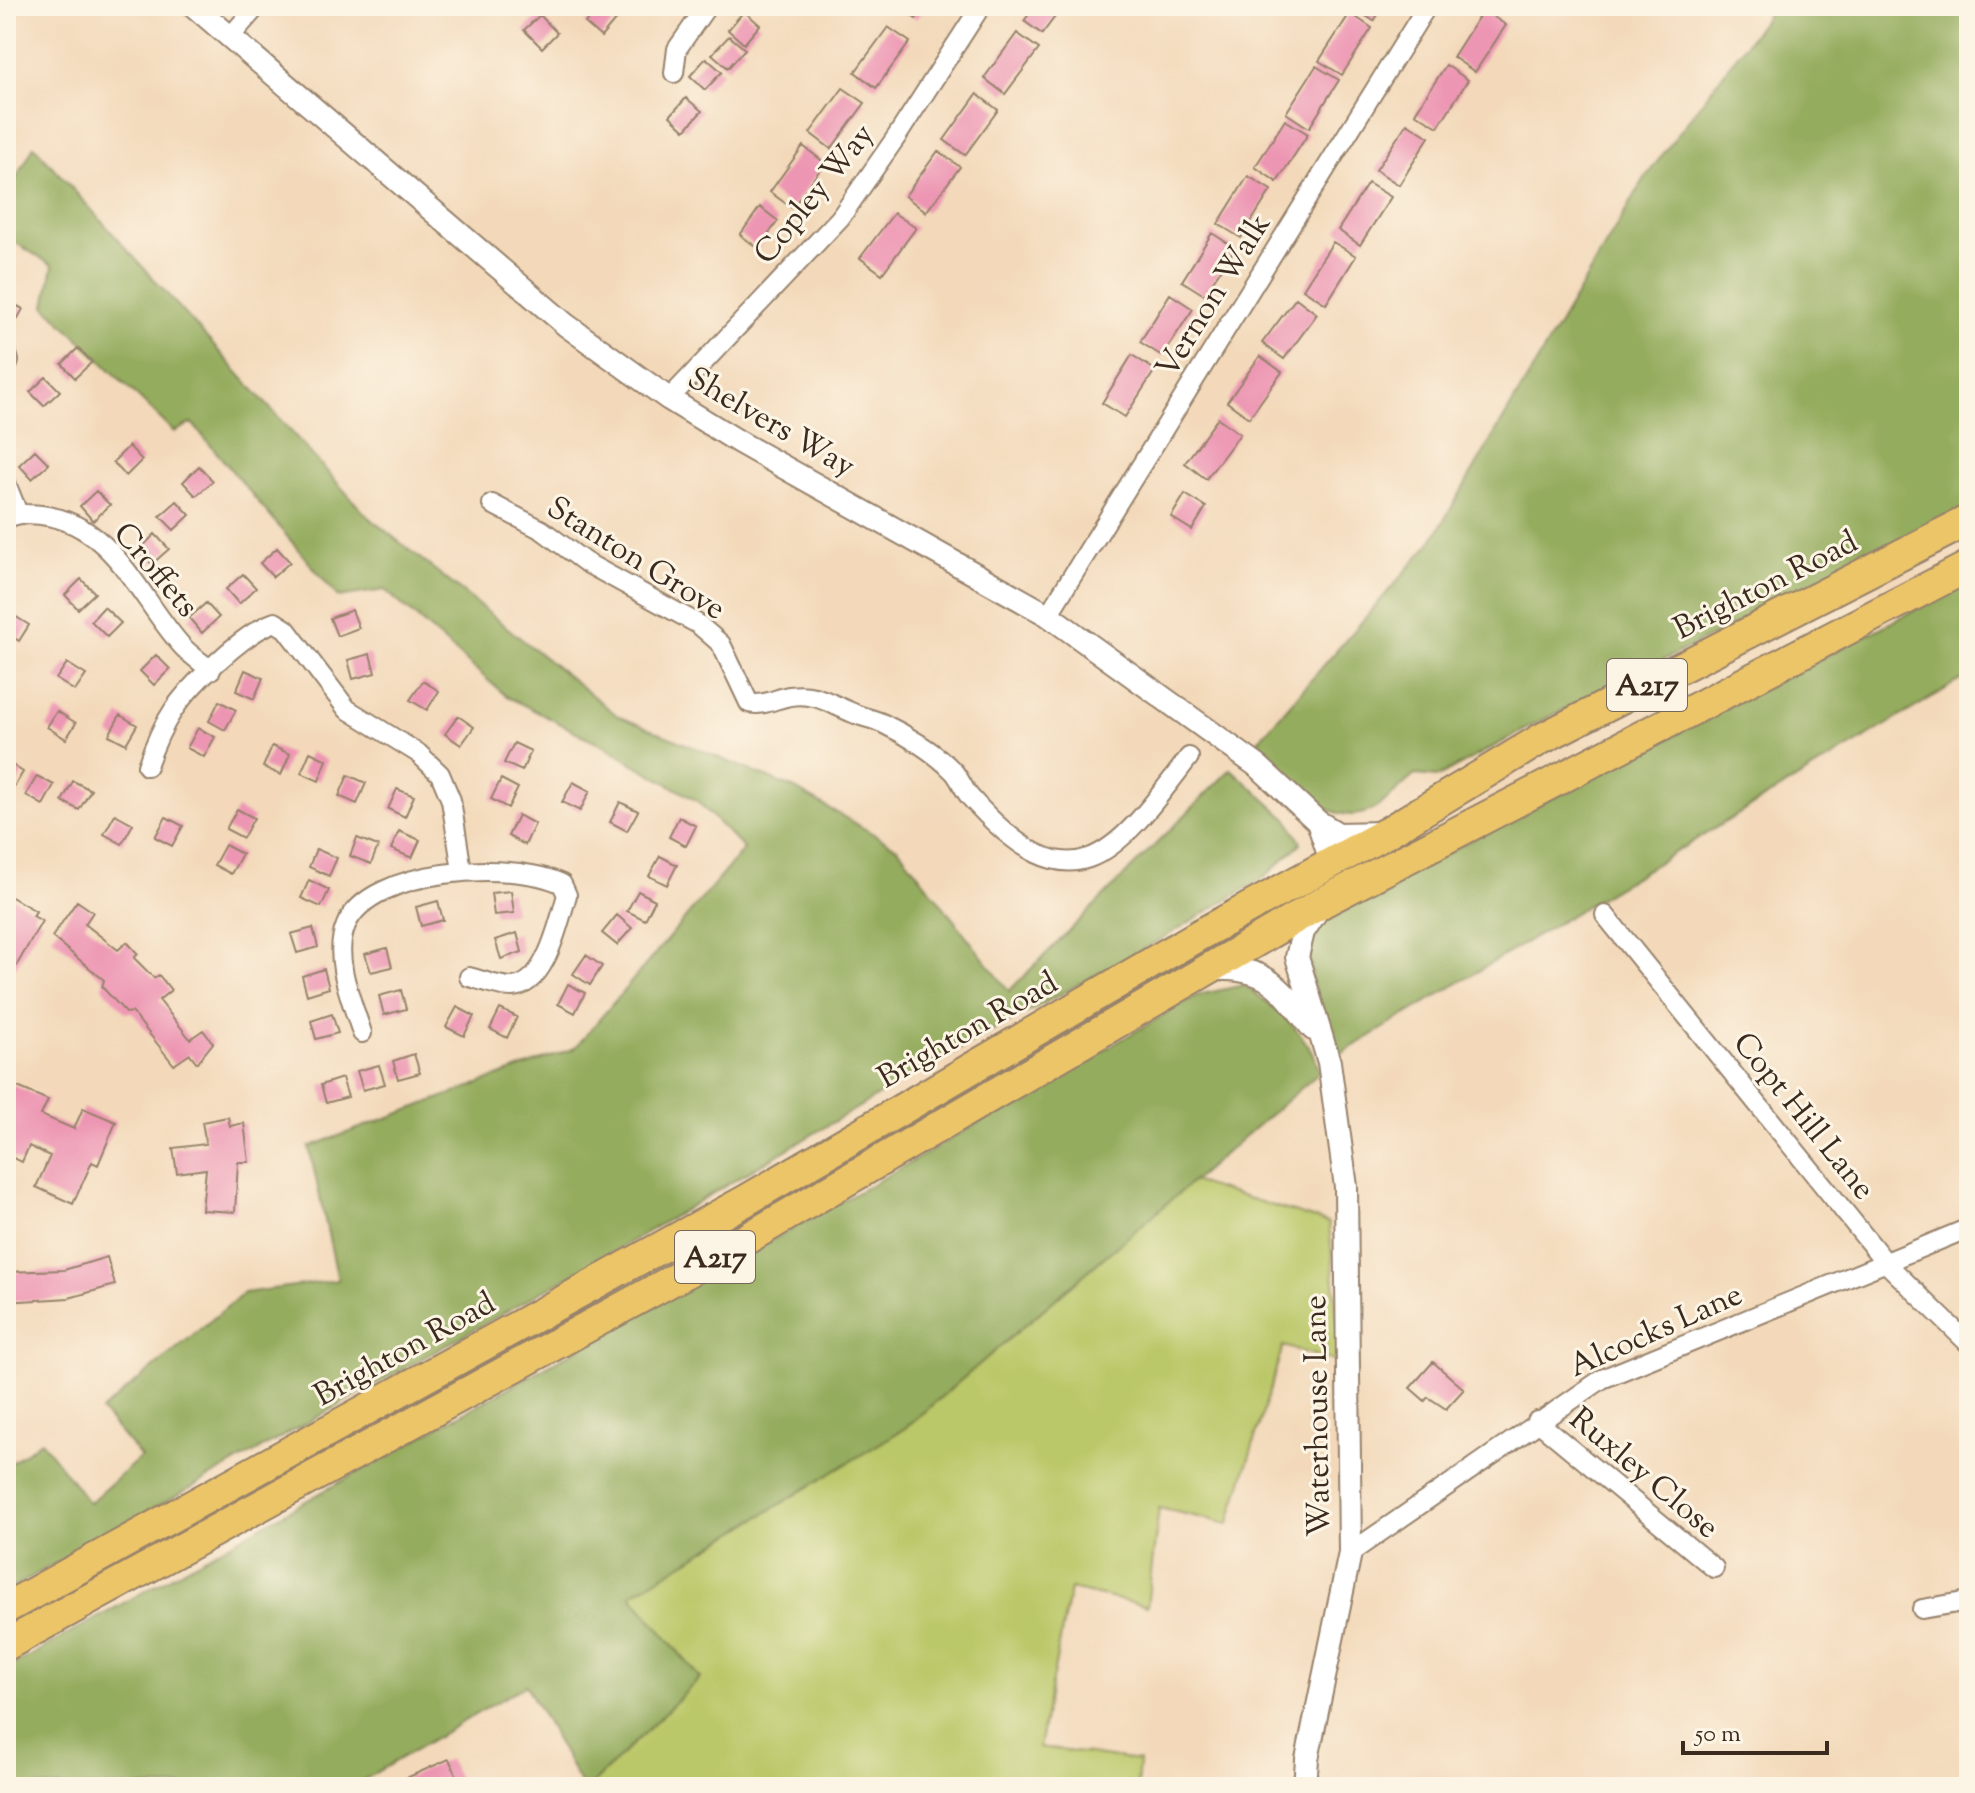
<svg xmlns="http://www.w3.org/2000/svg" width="1975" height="1793" viewBox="0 0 1975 1793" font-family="'Sorts Mill Goudy',serif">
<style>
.green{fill:#bbc869;stroke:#7b7944;stroke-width:2}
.forest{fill:#94ac5d;stroke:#686b3e;stroke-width:2}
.building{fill:#ed96b3}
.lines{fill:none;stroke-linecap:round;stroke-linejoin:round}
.minor-casing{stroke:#97826c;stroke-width:22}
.tertiary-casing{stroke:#97826c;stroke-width:26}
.trunk-casing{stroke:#97826c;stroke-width:34}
.minor{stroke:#fff;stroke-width:18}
.tertiary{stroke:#fff;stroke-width:22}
.trunk{stroke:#edc569;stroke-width:30}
.labels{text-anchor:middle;stroke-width:6;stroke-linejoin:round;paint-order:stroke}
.shield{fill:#fcf5e5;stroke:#75675a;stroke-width:2}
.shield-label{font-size:30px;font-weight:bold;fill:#3b2a1e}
.street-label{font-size:32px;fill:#3b2a1e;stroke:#fcf5e5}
</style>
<rect width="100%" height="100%" fill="#fcf5e5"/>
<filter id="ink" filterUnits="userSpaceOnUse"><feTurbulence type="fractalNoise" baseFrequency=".0125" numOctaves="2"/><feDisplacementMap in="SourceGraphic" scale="16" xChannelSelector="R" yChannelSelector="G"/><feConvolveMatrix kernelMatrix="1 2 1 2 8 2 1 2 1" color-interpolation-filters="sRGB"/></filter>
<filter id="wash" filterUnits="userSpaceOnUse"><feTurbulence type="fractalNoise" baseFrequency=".006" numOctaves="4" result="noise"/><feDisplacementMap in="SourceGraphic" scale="32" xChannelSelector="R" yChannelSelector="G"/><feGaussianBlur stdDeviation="1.8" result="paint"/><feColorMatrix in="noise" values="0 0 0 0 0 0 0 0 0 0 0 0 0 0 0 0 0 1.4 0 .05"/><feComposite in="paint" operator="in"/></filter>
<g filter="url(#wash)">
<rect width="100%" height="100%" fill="#f3d9ba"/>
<!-- green -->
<path class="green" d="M1192,1181L1329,1223L1341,1363L1283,1346L1229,1524L1159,1508L1147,1606L1070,1589L1039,1747L1139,1761L1137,1787H589L700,1678L630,1595L905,1428Z"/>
<!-- forest -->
<path class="forest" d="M1779,6H1969V508L1541,721L1438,777L1415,775C1402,785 1390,799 1377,807C1329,838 1284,771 1258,741L1432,541L1645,178L1768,14Z
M34,146L367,516L618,716L795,789L898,848L1009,991L1231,769L1289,821L1301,843L1265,877L1155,943L930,1065L620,1248L6,1591V1467L41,1441L89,1503L141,1457L101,1411L244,1293L338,1280L309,1147L575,1048L744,849L697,801L602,745L506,696L385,590L338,597L192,423L174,432L45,306L53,266L6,237V197Z
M1969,582V675L1339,1055L1312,982L1309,948L1322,924L1469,841Z
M1244,985C1278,1010 1307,1031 1320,1072L905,1428L631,1595L700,1678L589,1787H582L526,1685L351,1787H6V1669L924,1155L1198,995Z"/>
<g id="blocks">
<!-- building -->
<path class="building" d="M599,6L617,18L601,37L585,23Z
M899,6H925L916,19Z
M1035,6H1063L1042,34L1024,21Z
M1350,6H1383L1374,21Z
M1483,10L1506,25L1475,72L1453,57Z
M744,11L760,25L744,44L728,30Z
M1350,13L1372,28L1342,75L1319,61Z
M540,15L557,33L542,48L524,30Z
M888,27L910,42L876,88L855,72Z
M1017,33L1039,49L1005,94L984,78Z
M729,36L745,49L728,68L712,54Z
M706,58L722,72L705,90L690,76Z
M1446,65L1468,80L1438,127L1415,113Z
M1316,66L1339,80L1309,128L1286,113Z
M843,88L865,103L831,149L810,133Z
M977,94L998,110L965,155L944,140Z
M686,98L702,111L685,130L670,116Z
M1285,120L1308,134L1277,182L1255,167Z
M1407,123L1429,137L1399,185L1376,170Z
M803,146L825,163L792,208L770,192Z
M938,151L960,167L926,212L905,196Z
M1248,176L1271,190L1241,238L1218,224Z
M1368,183L1391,197L1360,245L1338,230Z
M760,207L778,221L758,248L740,235Z
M894,213L916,228L882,274L860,258Z
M1212,233L1235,248L1204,295L1182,281Z
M1333,242L1356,256L1326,304L1303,289Z
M1170,294L1193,309L1162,356L1140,342Z
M1296,298L1317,314L1284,359L1262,343Z
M6,300L23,309L12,329L6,326Z
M78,348L92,362L75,378L62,364Z
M1132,355L1155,370L1125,417L1102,403Z
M1260,356L1282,372L1249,418L1227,402Z
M46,377L60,391L44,406L30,392Z
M1218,418L1240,434L1206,479L1185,463Z
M129,446L142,460L126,476L113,462Z
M35,450L49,464L32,479L19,465Z
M199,466L213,481L196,496L183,482Z
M96,491L110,505L93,521L80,506Z
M1185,494L1206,507L1192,530L1171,517Z
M177,501L190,515L174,530L160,516Z
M155,534L169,549L152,564L139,550Z
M277,548L290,562L273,577L260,563Z
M243,574L256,588L239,604L226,589Z
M81,579L95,593L78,609L65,595Z
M206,603L219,617L202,633L189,618Z
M104,607L121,623L107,637L91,621Z
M352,610L359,628L337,636L330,618Z
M10,613L29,625L19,641L6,633Z
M370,654L375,673L353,679L348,660Z
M156,655L170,669L154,685L140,671Z
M67,663L86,675L75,691L56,679Z
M245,670L263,678L254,699L236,691Z
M423,681L439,691L427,710L410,700Z
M219,701L236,710L225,730L209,721Z
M57,711L76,723L66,739L47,727Z
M120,715L137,725L126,744L109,735Z
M458,716L474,727L461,745L445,734Z
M198,728L215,737L204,757L187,748Z
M514,743L531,751L522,771L504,763Z
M272,746L290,754L281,775L263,767Z
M310,752L327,760L319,781L301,773Z
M6,761L23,772L13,789L6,784Z
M348,775L366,783L357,804L339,796Z
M37,776L54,785L43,805L26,795Z
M501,779L518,788L508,808L491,799Z
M73,781L91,790L79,810L62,801Z
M573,782L590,791L580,811L562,802Z
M397,789L414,796L405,817L388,809Z
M620,802L638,811L627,831L610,822Z
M237,809L254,818L243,838L226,829Z
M115,814L133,824L122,844L104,834Z
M518,815L535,824L525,845L508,836Z
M166,817L183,826L172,846L155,837Z
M679,817L696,826L686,846L669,837Z
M399,831L420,840L412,858L391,849Z
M357,838L378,846L371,864L350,856Z
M225,845L242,854L231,874L214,865Z
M316,849L337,858L329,876L309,867Z
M660,856L677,865L667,885L649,876Z
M309,880L329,890L321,907L301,898Z
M511,891L514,913L494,915L491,893Z
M638,891L655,900L645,920L627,911Z
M8,895L36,911L33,916L42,921L6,984Z
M77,901L93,912L85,924L118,950L127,942L138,954L134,958L154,978L159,975L162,979L171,990L159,1000L190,1039L203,1030L213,1043L197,1063L190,1054L174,1065L132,1012L126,1013L102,987L104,980L52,937Z
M438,901L443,920L421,926L416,907Z
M617,915L632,928L617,945L602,933Z
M313,928L318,947L297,953L291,934Z
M517,933L522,952L501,959L495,940Z
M387,948L392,967L371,972L365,954Z
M586,955L602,966L590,985L573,974Z
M324,969L329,988L307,995L302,976Z
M568,984L585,993L575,1013L558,1004Z
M401,990L406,1009L384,1015L379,996Z
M457,1007L474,1016L464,1036L446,1027Z
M500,1009L517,1017L507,1038L490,1029Z
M332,1014L338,1033L316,1039L311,1021Z
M414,1054L420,1073L398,1079L393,1061Z
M379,1065L385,1084L363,1090L357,1071Z
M342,1078L348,1097L326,1103L321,1085Z
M6,1082L48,1100L41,1115L74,1129L83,1108L116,1122L98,1165L92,1162L73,1204L36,1187L50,1156L29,1146L22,1162L6,1155Z
M228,1117L230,1126L244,1123L249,1162H238L235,1212L202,1210L206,1169L177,1173L173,1148L206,1144L202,1122Z
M107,1257L115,1285L69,1298L6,1302V1272L64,1270Z
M1433,1362L1464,1389L1446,1409L1428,1397L1425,1401L1410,1388Z
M449,1759L462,1787H386Z"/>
</g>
</g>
<g filter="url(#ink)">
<use href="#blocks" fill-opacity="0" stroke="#97826c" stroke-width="2"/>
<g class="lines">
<!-- minor casing -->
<g class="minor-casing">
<path id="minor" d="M230,37L257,6
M674,73L677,49L707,6
M6,351L9,361L6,369
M669,399L840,218L897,136L981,6
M6,483L18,513
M492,504L542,530L585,562L698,624L721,644L749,703C763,707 776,698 790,696C816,692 830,704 853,713C862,717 873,719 882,723C905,734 935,752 953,771C960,778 963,789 970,797C1073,913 1114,856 1189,757
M6,519C19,512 27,514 41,515C113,523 139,598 182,646C190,655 201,662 211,670
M1048,615L1427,6
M147,766C154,745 162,727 174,709C193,682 245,632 275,622L286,629L347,709L418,753L440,774L451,800L462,871
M1605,915L1886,1263L1969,1344
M362,1033C352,1001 332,958 346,925C371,867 513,860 562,884L567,895C559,921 546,986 512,987C498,987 482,980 469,977
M1537,1421L1714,1568
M1350,1553L1602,1379L1969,1228
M1922,1609L1969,1601"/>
</g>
<!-- tertiary casing -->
<g class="tertiary-casing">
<path id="tertiary" d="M194,6L566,325L669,399L739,442L1048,615L1259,767L1318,822L1331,861
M1318,822L1338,834L1382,833
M1209,969C1268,966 1278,985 1313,1029
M1305,1787L1307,1759L1350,1553L1346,1187L1329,1062L1297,957L1303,932L1320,906"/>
</g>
<!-- trunk casing -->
<g class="trunk-casing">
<path id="trunk" d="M6,1608L745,1201L1199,935L1386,833L1541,739L1969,520
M6,1645L731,1248L1323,902L1969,566"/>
</g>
<!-- minor -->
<use href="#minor" class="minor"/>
<!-- tertiary -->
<use href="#tertiary" class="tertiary"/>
<!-- trunk -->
<use href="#trunk" class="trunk"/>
</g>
</g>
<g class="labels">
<!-- shield labels -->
<g class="shield">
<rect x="1607" y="659" width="80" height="52" rx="6"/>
<rect x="675" y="1231" width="80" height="52" rx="6"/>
</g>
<g class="shield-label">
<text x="1647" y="695">A217</text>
<text x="715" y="1267">A217</text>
</g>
<!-- street labels -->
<g class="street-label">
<text transform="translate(813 193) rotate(-51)" y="11">Copley Way</text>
<text transform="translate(1212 295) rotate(-58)" y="11">Vernon Walk</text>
<text transform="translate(772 421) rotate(30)" y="11">Shelvers Way</text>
<text transform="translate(637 557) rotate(32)" y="11">Stanton Grove</text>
<text transform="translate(157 569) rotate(50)" y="11">Croffets</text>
<text transform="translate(1765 584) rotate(-27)" y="11">Brighton Road</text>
<text transform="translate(967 1029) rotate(-30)" y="11">Brighton Road</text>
<text transform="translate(1805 1115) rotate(51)" y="11">Copt Hill Lane</text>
<text transform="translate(1655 1329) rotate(-24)" y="11">Alcocks Lane</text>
<text transform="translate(404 1348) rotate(-29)" y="11">Brighton Road</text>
<text transform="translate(1316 1416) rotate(-91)" y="11">Waterhouse Lane</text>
<text transform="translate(1645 1472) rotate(40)" y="11">Ruxley Close</text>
</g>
</g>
<!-- margin -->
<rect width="1975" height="1793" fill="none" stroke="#fcf5e5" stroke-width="32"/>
<!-- scale -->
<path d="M1683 1741v12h144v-12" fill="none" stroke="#3b2a1e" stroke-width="4"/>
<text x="1695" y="1741" font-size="24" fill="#3b2a1e" stroke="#fcf5e5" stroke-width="6" paint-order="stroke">50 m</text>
</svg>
